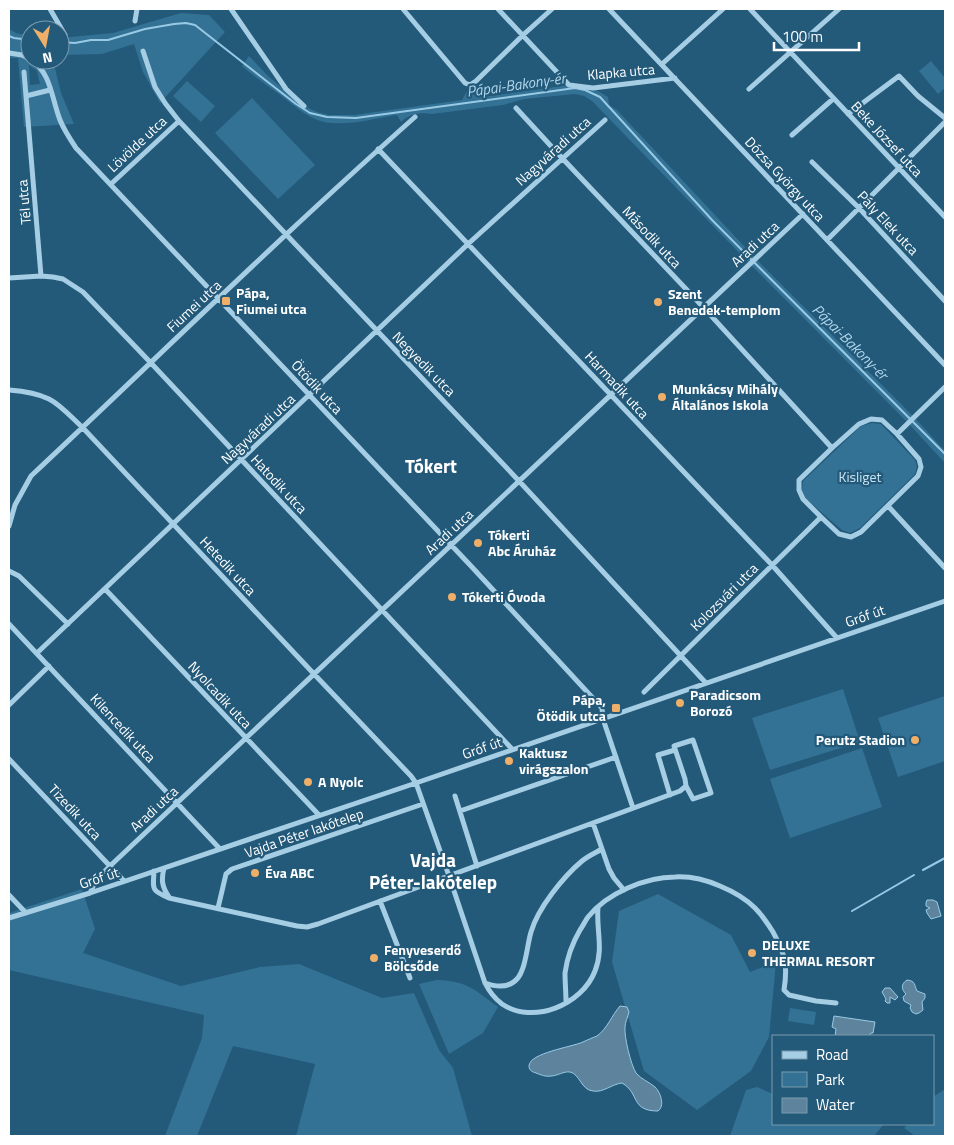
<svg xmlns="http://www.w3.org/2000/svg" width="954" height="1145" viewBox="0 0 954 1145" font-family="'Titillium Web',sans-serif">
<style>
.green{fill:#337295;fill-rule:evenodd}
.water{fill:#5d849c;stroke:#99cae5}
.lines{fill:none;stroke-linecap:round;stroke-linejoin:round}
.stream{stroke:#99cae5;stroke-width:2}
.minor{stroke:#a5cde4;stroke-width:5}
.poi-dot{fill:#efaf68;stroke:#235979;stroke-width:2}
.labels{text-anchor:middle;stroke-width:4.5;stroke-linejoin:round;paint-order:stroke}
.street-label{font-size:14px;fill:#fff;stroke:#235979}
.poi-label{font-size:14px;font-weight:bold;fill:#fff;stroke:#235979;text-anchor:start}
.park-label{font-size:14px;fill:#c8e4f4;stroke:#235979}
.water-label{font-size:15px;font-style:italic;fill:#b0d7ec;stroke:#235979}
.district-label{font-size:19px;font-weight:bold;fill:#fff;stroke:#235979}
</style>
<rect width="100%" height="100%" fill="#235979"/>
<!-- green -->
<path class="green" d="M181,13L209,15L225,32L160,103L143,72L134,44L102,54L60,55V38L113,33Z
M9,29L16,33L30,36V60H53L61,93L74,124L24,127L18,58H9ZM29,65L37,71L40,84L30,85Z
M249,56L268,76L304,106L317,112L329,115H354L462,100L470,85L482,97L569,85L593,88L608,97L609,105L617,110L756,259L914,417L945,451V463L908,423L751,265L592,101L584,96L575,94L524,99L503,105L432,114C421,112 409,114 401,122L397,115C376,118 353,125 332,123C311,122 295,106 279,94C266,85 254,76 242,66Z
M931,61L945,78V88L938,94L919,71Z
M187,81L215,106L201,122L173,96Z
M252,98L315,165L278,199L215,133Z
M872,423L881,424L915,460L917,467L915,474L860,528L850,533L842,530L805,498L802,490L803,481L861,426Z
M843,689L860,742L770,770L752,718Z
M945,696V761L898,777L878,718Z
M862,748L882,807L790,838L770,779Z
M82,889L95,929L83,953L181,986L260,967L299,964L382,998L414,993L439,1050L453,1068L472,1136H296L315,1064L233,1046L197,1136H165L202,1038L204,1015L9,970V913Z
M658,894L731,935L750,972L776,962L769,1037L751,1071L697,1110L644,1071L612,962L619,911Z
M437,980C468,981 475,990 498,1007L483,1033L449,1054L419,984Z
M790,1008L816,1012L814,1025L788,1021Z
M757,1087L773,1094V1124H884L874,1136H730L746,1090Z
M945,1089V1136H915L904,1128L908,1124H933V1097Z"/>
<!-- water -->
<path class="water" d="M927,900H933L937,902L941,916L931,919L927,913L926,910L930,908L926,906V903Z
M907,980C916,981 914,985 917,991L925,994V998L922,1002L923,1010L919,1013L916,1014L912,1012L910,1008L911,1005L904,1001L903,997L906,994C901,989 901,984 907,980Z
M885,988H890L898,997L895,1000L890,997V1003H887L885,1001L886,999L882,992Z
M620,1006L627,1007L629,1012C628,1017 625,1022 625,1027C624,1037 631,1065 636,1073C641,1079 649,1082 655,1087C661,1093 665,1106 658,1111C630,1111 640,1093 622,1083C612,1084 603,1093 593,1091C581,1090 580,1074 570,1072C564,1071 557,1076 551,1076C546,1077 541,1075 536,1073C533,1072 529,1071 529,1066C529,1053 572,1047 583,1042C587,1040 592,1038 597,1036C607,1029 612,1015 620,1006Z
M834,1016L875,1022L873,1033H871L869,1036H835L836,1029L832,1027Z"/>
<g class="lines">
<!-- stream -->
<path class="stream" d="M9,36L14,38L30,40
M60,42L75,43L91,40H108L145,29L174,24L186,23L195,25L296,104L310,113L327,117L356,118L575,88L585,90L600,97L713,221L945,454
M923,870L945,858
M852,911L914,875"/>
<!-- minor -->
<path class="minor" d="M50,9L65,35
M231,9L286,89L304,106
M403,9L465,83L470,85L476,81L523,35L552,9
M498,9L569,85L593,88L675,78
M609,9L945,365
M750,9L945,217
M135,21L137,9
M143,51L155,87L165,103L179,121L519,481L705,682
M9,53L22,55L30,59
M31,60C51,72 52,100 60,120C64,130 70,139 76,148L471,566L602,708L603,719L633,808
M662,64L723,9
M24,72L41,276
M749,89L839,9
M26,96L50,90
M516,108L562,158L704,308L832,448
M848,114L899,76L918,96L945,118
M792,135L833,99
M378,149L772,565L837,638
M812,162L859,208L945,301
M111,184L179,121
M827,240L945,122
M9,278L41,276L53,277L63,279L83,292L151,363L512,749
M9,390C22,391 37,393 49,399C61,405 72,418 83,428L314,674L411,776L416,783L449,876L485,983C489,991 494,998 502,1004C533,1025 582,1005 595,971C604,948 596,931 598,907
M871,419L882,420L897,434L919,459L921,467L918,476L861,532L851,537L839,534L821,517L803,499L799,490V480L832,448L859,424Z
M897,434L945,387
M888,506L945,568
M9,526L15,505L31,476C159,356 284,233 415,117
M9,571L19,576L68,624
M105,589L319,815
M9,624L220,849
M37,653L468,244L605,120
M644,692L821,517
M9,705L49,666
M9,759L124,881
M670,795L658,755L675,750
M455,796L477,866
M460,811L616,757
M593,823L609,869L614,878L624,890
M164,868C161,880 162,887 169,897
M154,871C153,890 151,890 169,898L297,926L307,927L318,924L680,791L686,786L685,779L674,746L693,740L711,793L693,799L686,786
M90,893L96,880L110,866L803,214
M9,895L26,913
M380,901L410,978
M218,908L226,874L232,869L423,804
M9,918L90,893L416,783L945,601
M485,983C496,987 508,989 517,979C526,969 527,945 531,932C538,908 563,877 582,861C588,856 595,853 602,849
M566,1003C566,993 565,982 565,973C567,958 573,942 580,930C583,926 585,921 588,917C607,893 646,877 675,877C691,876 706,880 720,886C732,891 745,898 755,908C762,915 768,924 773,932C785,954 788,965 784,990L789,995L816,1001L836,1003"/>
</g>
<!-- markers -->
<g class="poi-dot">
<rect x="221" y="296" width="10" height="10" rx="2.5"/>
<circle cx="658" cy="302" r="5"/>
<circle cx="662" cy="397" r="5"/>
<circle cx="478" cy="543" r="5"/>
<circle cx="452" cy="597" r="5"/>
<circle cx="680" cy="703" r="5"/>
<rect x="611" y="703" width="10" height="10" rx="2.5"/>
<circle cx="915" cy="740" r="5"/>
<circle cx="509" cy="761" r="5"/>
<circle cx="308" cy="782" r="5"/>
<circle cx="255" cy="873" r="5"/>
<circle cx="752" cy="953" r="5"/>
<circle cx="374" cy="958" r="5"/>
</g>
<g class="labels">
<!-- street labels -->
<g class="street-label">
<text transform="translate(621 72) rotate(-5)" y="5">Klapka utca</text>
<text transform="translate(887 139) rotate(47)" y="5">Beke József utca</text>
<text transform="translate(137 144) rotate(-43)" y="5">Lövölde utca</text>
<text transform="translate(553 151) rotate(-42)" y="5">Nagyváradi utca</text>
<text transform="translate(785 179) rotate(47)" y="5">Dózsa György utca</text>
<text transform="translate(24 202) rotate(-95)" y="5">Tél utca</text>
<text transform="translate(888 223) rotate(47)" y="5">Pály Elek utca</text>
<text transform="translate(652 237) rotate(47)" y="5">Második utca</text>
<text transform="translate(755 244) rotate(-43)" y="5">Aradi utca</text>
<text transform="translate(194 306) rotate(-43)" y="5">Fiumei utca</text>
<text transform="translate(424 364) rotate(46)" y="5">Negyedik utca</text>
<text transform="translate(617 385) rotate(47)" y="5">Harmadik utca</text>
<text transform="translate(317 387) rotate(47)" y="5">Ötödik utca</text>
<text transform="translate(258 429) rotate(-43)" y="5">Nagyváradi utca</text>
<text transform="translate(279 484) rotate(47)" y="5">Hatodik utca</text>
<text transform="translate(449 532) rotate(-43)" y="5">Aradi utca</text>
<text transform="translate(228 566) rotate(47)" y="5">Hetedik utca</text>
<text transform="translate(724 597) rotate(-45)" y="5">Kolozsvári utca</text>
<text transform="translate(865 616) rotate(-19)" y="5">Gróf út</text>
<text transform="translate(220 695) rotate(47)" y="5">Nyolcadik utca</text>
<text transform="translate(123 728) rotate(47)" y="5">Kilencedik utca</text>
<text transform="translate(482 748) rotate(-19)" y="5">Gróf út</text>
<text transform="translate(154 809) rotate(-43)" y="5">Aradi utca</text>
<text transform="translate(75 812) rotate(47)" y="5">Tizedik utca</text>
<text transform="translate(304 833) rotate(-19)" y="5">Vajda Péter lakótelep</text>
<text transform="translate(99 878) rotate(-18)" y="5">Gróf út</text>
</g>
<!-- poi labels -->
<g class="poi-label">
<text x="236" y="298">Pápa,<tspan x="236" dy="16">Fiumei utca</tspan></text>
<text x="668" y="299">Szent<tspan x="668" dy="16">Benedek-templom</tspan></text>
<text x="672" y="394">Munkácsy Mihály<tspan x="672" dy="16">Általános Iskola</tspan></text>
<text x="488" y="540">Tókerti<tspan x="488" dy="16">Abc Áruház</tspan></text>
<text x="462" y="602">Tókerti Óvoda</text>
<text x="690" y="700">Paradicsom<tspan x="690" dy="16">Borozó</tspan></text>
<text x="606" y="705" text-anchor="end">Pápa,<tspan x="606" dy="16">Ötödik utca</tspan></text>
<text x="905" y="745" text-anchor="end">Perutz Stadion</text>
<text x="519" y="758">Kaktusz<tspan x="519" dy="16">virágszalon</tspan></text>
<text x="318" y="787">A Nyolc</text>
<text x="265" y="878">Éva ABC</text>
<text x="762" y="950">DELUXE<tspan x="762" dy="16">THERMAL RESORT</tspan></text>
<text x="384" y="955">Fenyveserdő<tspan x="384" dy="16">Bölcsőde</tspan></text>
</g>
<!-- park labels -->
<g class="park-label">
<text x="860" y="482">Kisliget</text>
</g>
<!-- water labels -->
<g class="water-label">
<text transform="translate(516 85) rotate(-8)" y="5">Pápai-Bakony-ér</text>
<text transform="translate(850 342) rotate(45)" y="5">Pápai-Bakony-ér</text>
</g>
<!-- district labels -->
<g class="district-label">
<text x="431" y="473">Tókert</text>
<text x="433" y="867">Vajda<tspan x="433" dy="22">Péter-lakótelep</tspan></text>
</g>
</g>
<!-- border -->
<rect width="954" height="1145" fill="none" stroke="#ffffff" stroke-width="20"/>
<!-- legend -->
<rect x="772" y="1035" width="162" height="90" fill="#235979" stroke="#7b9baf"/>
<rect x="782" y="1051" width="25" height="8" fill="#a5cde4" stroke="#7b9baf"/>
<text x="816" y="1060" font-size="15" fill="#ffffff">Road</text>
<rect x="782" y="1072" width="25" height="15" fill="#337295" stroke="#7b9baf"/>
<text x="816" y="1085" font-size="15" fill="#ffffff">Park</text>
<rect x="782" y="1098" width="25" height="15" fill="#5d849c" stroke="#7b9baf"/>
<text x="816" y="1110" font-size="15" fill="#ffffff">Water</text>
<!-- north arrow -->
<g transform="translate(45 45) rotate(169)"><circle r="24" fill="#235979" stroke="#7b9baf"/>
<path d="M0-4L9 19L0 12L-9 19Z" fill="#efaf68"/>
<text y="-8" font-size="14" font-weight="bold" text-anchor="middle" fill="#ffffff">N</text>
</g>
<!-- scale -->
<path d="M774 42v8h85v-8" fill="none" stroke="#ffffff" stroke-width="2.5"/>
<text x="782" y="42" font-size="15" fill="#ffffff" stroke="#235979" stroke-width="4" paint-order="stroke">100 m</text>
</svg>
